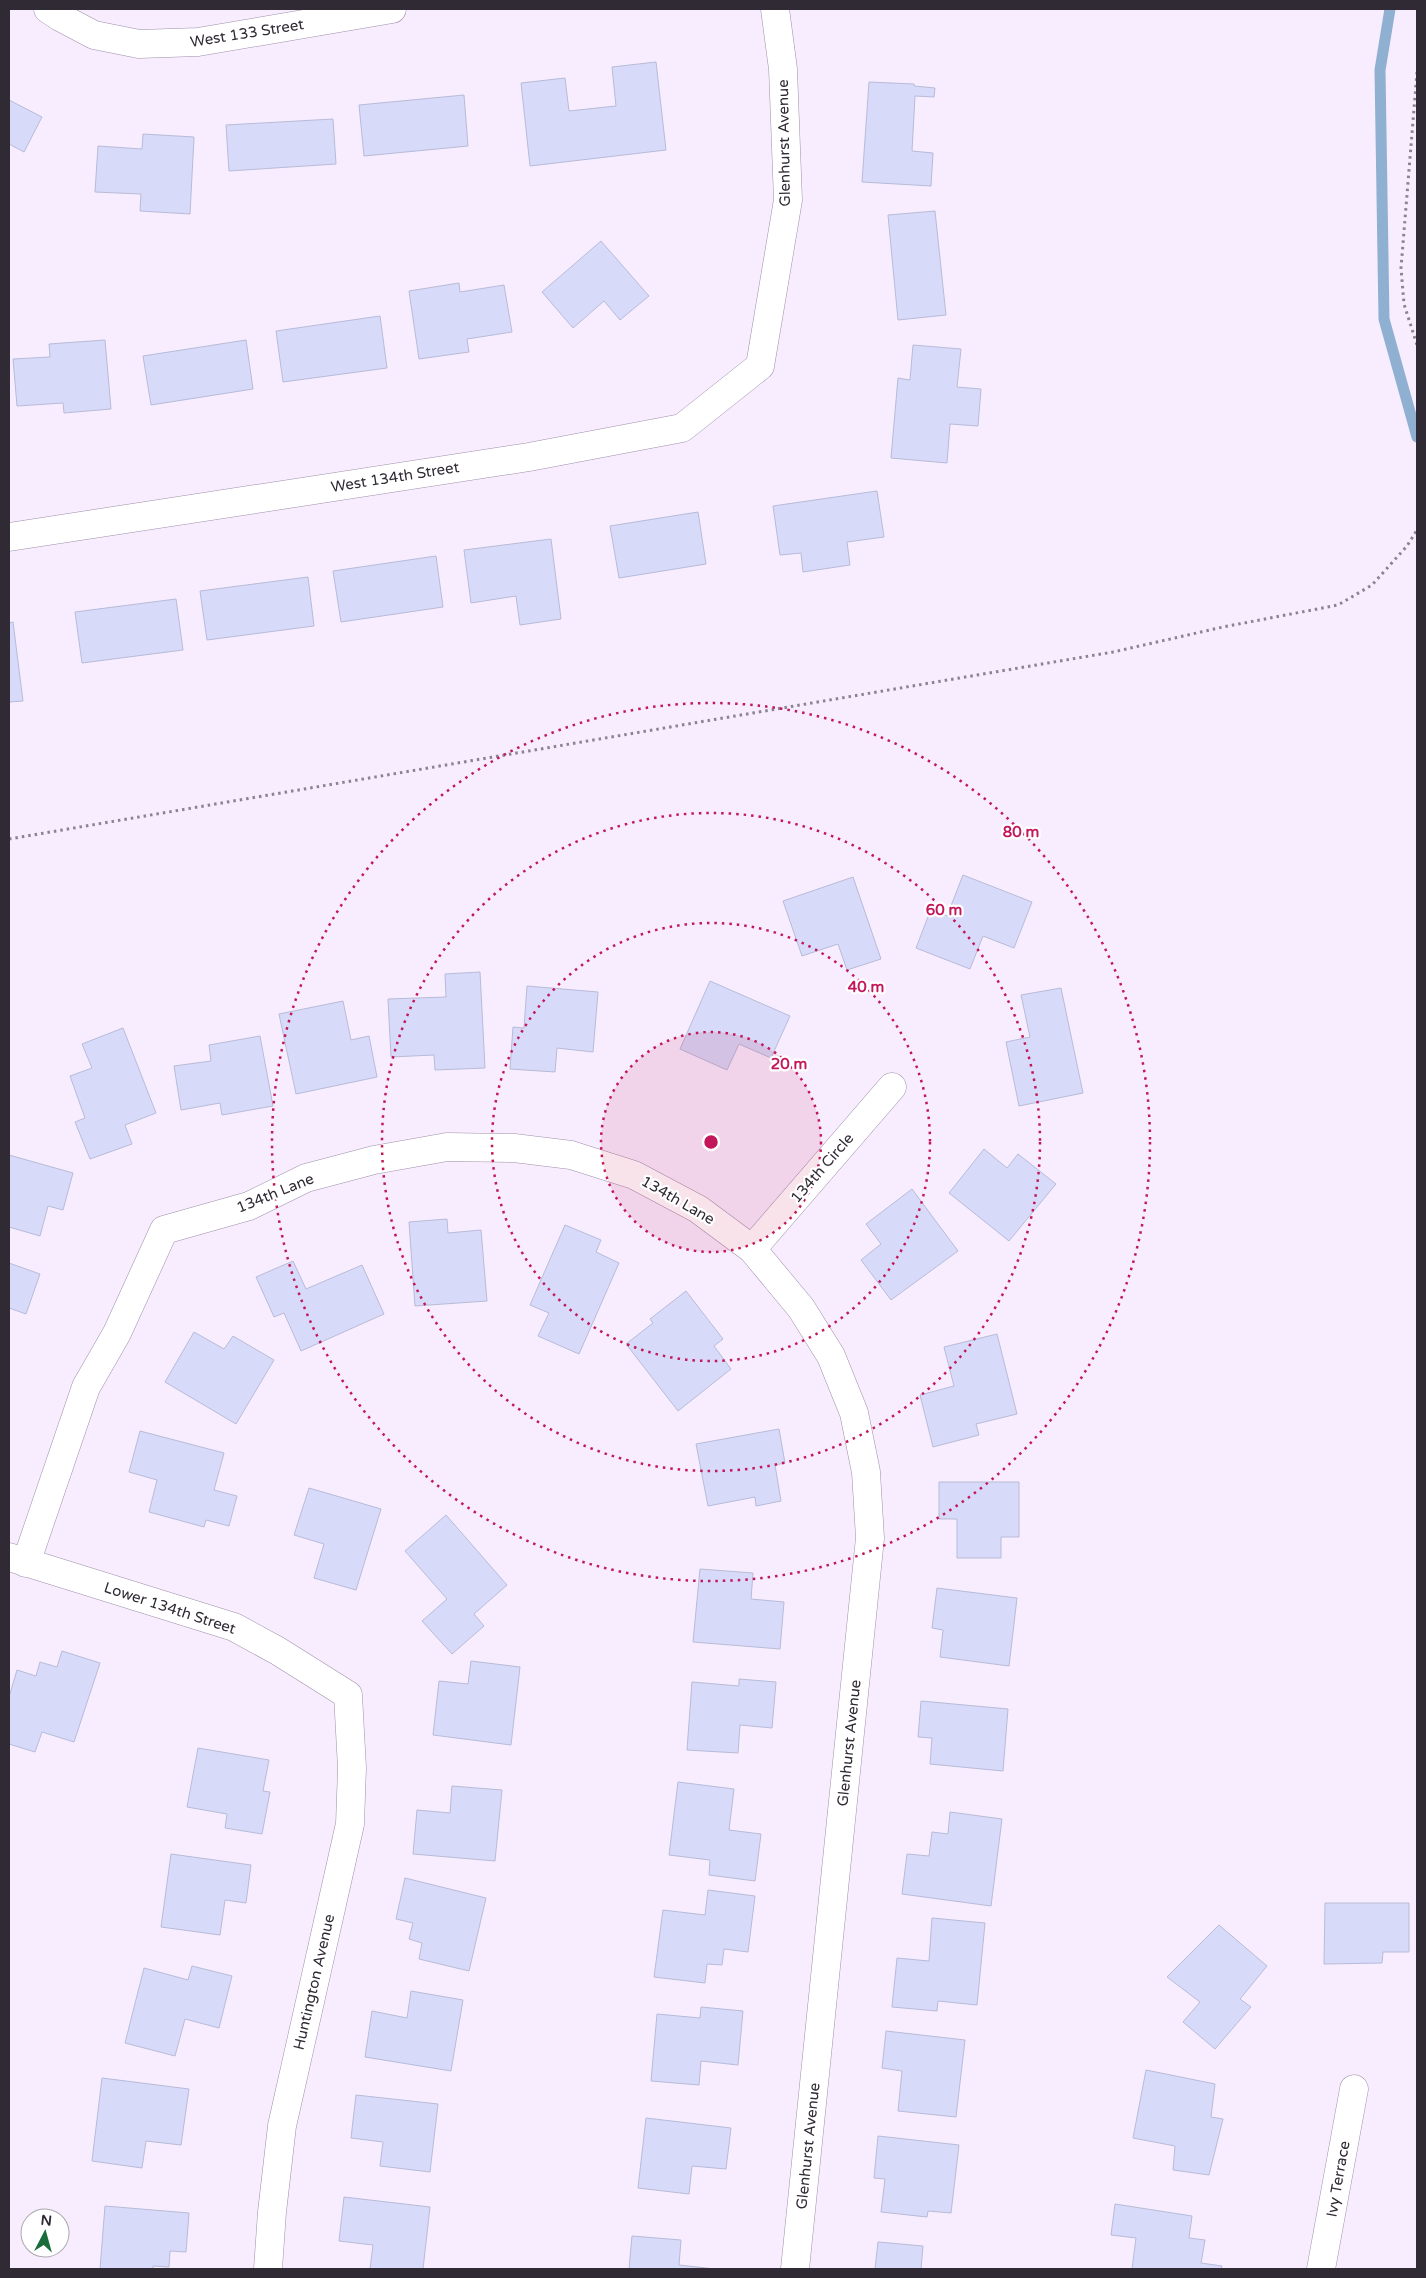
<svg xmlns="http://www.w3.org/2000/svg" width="1426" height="2278" viewBox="0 0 1426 2278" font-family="'Varela Round',sans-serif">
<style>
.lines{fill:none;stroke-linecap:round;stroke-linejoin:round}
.stream{stroke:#8fb0d1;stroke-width:11}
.building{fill:#d7daf8;stroke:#b8bbd8}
.minor-casing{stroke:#a090aa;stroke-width:29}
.path{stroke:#8b8390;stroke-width:3;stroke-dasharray:2.5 4;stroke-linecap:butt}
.minor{stroke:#fff;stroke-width:28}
.ring{fill:none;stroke:#c2185b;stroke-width:2.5;stroke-dasharray:2.5 5}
.labels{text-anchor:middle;stroke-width:4.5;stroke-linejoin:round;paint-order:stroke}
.street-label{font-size:15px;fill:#302a34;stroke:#fff}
.centre{fill:#c2185b;stroke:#fff;stroke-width:2.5}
.ring-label{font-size:15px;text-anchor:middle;font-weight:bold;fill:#c2185b;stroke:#fff;stroke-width:4.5;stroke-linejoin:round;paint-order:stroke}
</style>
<rect width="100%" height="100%" fill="#f7edfe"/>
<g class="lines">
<!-- stream -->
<path class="stream" d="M1390,9L1380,70L1384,319L1417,437"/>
</g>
<!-- building -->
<path class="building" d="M656,62L666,150L530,166L521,83L565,78L569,111L616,106L612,67Z
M869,82L914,84V86L935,88L934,97L915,96L912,151L933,153L931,186L862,182Z
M464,95L468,146L364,156L359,105Z
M9,100L42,117L24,152L9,144Z
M333,119L336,164L229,171L226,125Z
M143,134L194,137L190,214L140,211L141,194L95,192L98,146L142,149Z
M935,211L946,315L898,320L888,215Z
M601,241L649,296L620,320L604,301L573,328L542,292Z
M459,283L460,292L504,285L512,332L467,339L469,352L419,359L409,291Z
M380,316L387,368L283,382L276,331Z
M105,340L111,409L64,413L63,403L17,406L13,359L50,357L49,344Z
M246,340L253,389L151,405L143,356Z
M913,345L961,349L957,387L981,389L978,426L950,424L947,463L891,458L898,378L910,380Z
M877,491L884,537L847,542L850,565L803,572L801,553L780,555L773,506Z
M698,512L706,564L619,578L610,526Z
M551,539L561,619L520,625L516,596L471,603L464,550Z
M436,556L443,607L341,622L333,571Z
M308,577L314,626L207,640L200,591Z
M176,599L183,650L82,663L75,612Z
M13,622L23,701L9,702V623Z
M963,875L1032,902L1014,948L983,936L970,969L916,948L931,909L947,916Z
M853,877L881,959L847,970L838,944L802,956L783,901Z
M480,972L485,1068L435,1070L434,1055L391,1057L388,999L446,997L445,974Z
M710,981L790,1016L771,1058L739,1044L727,1070L680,1049Z
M527,986L598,992L593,1052L557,1048L555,1072L510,1069L513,1027L524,1028Z
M1061,988L1083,1093L1019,1106L1006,1042L1030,1037L1021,995Z
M343,1001L351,1040L369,1036L377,1077L296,1094L279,1014Z
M123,1028L156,1113L125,1125L132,1144L90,1159L75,1122L85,1118L70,1076L92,1068L82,1044Z
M260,1036L273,1106L222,1115L220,1103L181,1110L174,1066L211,1061L209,1045Z
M984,1149L1007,1168L1018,1154L1056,1184L1009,1241L949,1193Z
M9,1155L73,1173L63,1210L48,1206L40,1236L9,1227Z
M912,1189L958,1251L891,1300L861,1260L881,1244L866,1224Z
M447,1219L448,1233L481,1230L487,1301L415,1306L409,1222Z
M565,1225L601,1240L596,1252L619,1263L579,1354L538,1336L549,1313L530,1305Z
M293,1261L306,1289L362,1265L384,1314L301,1351L284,1313L274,1317L256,1277Z
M9,1263L40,1274L26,1314L9,1308Z
M686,1291L723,1339L714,1346L731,1369L678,1411L626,1344L653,1323L650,1319Z
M194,1332L224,1349L233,1336L274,1360L236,1424L165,1382Z
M997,1334L1017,1414L976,1424L979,1435L933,1447L920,1395L954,1386L944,1347Z
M779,1429L785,1463L775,1465L781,1501L756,1506L755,1497L708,1506L696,1444Z
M140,1431L224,1453L214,1490L237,1496L229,1526L206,1520L204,1527L149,1512L157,1480L129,1472Z
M939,1482H1019V1537H1001V1558H957V1519H939Z
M309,1488L381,1509L356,1590L314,1578L324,1544L294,1535Z
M446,1515L507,1585L474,1614L484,1626L452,1654L422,1621L447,1599L405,1551Z
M700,1569L753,1573L751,1599L784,1602L780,1649L693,1642Z
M937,1588L1017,1598L1009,1666L940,1657L943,1630L932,1628Z
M62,1651L100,1663L74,1742L42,1732L35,1752L9,1744V1697L17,1670L36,1676L40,1662L57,1667Z
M471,1661L520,1667L511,1745L433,1735L439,1681L468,1684Z
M739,1679L776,1682L772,1728L740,1725L738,1753L687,1750L692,1682L739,1686Z
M921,1701L1008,1709L1003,1771L930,1764L932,1738L918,1737Z
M198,1748L269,1760L263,1791L270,1792L262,1834L225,1828L227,1814L187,1807Z
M678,1782L734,1789L729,1830L761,1834L755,1881L709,1875L710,1860L669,1855Z
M452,1786L502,1790L495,1861L413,1854L417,1810L450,1813Z
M950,1812L1002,1819L991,1906L902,1894L907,1854L929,1856L932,1832L948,1834Z
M171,1854L251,1865L246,1903L225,1900L220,1935L161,1927Z
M405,1878L486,1898L469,1971L419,1959L422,1943L409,1939L413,1923L396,1919Z
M708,1890L755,1896L748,1952L724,1949L722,1965L707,1964L705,1983L654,1977L663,1910L705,1915Z
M1325,1903H1409V1952H1383L1382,1963L1324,1964Z
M932,1918L985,1923L977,2005L938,2001L937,2011L892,2007L897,1958L929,1961Z
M1219,1925L1267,1966L1240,1999L1251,2007L1215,2049L1183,2022L1200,2002L1167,1977Z
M192,1966L232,1976L219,2028L185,2019L175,2056L125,2043L144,1968L188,1980Z
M411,1991L463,2000L451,2071L365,2057L372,2011L407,2018Z
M701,2007L743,2011L738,2065L701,2061L699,2085L651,2081L657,2014L700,2018Z
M886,2031L965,2040L956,2117L898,2111L902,2071L882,2068Z
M1146,2070L1215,2084L1211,2117L1223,2119L1209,2175L1173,2170L1175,2146L1133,2138Z
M102,2078L189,2089L181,2145L146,2141L142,2168L92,2161Z
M356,2095L438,2104L430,2172L380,2166L383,2142L351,2138Z
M646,2118L731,2128L726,2169L692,2166L689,2194L638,2188Z
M878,2136L959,2145L951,2213L928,2211L927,2217L881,2212L885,2179L874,2178Z
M344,2197L430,2207L423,2269H370L373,2245L339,2241Z
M1115,2204L1192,2216L1189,2238L1205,2240L1201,2263L1222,2266L1221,2269H1132L1136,2238L1111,2235Z
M105,2206L189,2213L186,2252L170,2251L169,2267L153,2266V2269H100Z
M632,2236L681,2240L679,2265L715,2269H629Z
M878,2242L923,2246L921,2269H875Z"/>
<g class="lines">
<!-- minor casing -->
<g class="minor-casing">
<path id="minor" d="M48,9L60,17L94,35L139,44L198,42L392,9
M9,537L529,457L682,428L760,366L788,200L783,69L775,9
M752,1249L892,1087
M9,1557L234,1627L278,1651L348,1695L352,1768L350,1824L282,2126L272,2212L268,2269
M26,1563L86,1387L117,1333L164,1230L249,1206L306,1178L374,1160L447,1147L514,1148L571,1155L634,1175L698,1209L752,1249L801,1308L831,1356L854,1413L866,1472L870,1538L795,2269
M1321,2269L1354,2089"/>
</g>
<!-- path -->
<path class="path" d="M1417,72L1401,268L1404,304L1417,345
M9,839L1113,652L1223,627L1338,605L1372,585L1407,546L1417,530"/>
<!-- minor -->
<use href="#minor" class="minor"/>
</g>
<!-- distance rings -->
<circle cx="711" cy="1142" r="110" fill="#c2185b" fill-opacity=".12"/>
<g class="ring">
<circle cx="711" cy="1142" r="110"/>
<circle cx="711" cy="1142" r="219"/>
<circle cx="711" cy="1142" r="329"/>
<circle cx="711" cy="1142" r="439"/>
</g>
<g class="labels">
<!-- street labels -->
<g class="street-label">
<text transform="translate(247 33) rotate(-9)" y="5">West 133 Street</text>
<text transform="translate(784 143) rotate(-91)" y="5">Glenhurst Avenue</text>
<text transform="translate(395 477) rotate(-9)" y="5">West 134th Street</text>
<text transform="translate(822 1168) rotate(-49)" y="5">134th Circle</text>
<text transform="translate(275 1193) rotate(-22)" y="5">134th Lane</text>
<text transform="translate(678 1200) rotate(30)" y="5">134th Lane</text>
<text transform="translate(170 1608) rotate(18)" y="5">Lower 134th Street</text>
<text transform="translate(849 1743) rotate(-84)" y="5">Glenhurst Avenue</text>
<text transform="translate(314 1982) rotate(-77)" y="5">Huntington Avenue</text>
<text transform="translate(808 2146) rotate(-84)" y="5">Glenhurst Avenue</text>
<text transform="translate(1338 2179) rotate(-80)" y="5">Ivy Terrace</text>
</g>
</g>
<circle cx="711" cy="1142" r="8" class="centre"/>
<g class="ring-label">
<text x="1021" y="837">80 m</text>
<text x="944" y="915">60 m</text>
<text x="866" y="992">40 m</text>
<text x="789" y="1069">20 m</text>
</g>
<!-- border -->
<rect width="1426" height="2278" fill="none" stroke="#302a34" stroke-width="20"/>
<!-- north arrow -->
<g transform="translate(45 2233) rotate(6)"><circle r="24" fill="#ffffff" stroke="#acaaae"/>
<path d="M0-4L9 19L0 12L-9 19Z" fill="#1b6c3d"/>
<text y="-8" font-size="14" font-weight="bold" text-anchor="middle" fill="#302a34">N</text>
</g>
</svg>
